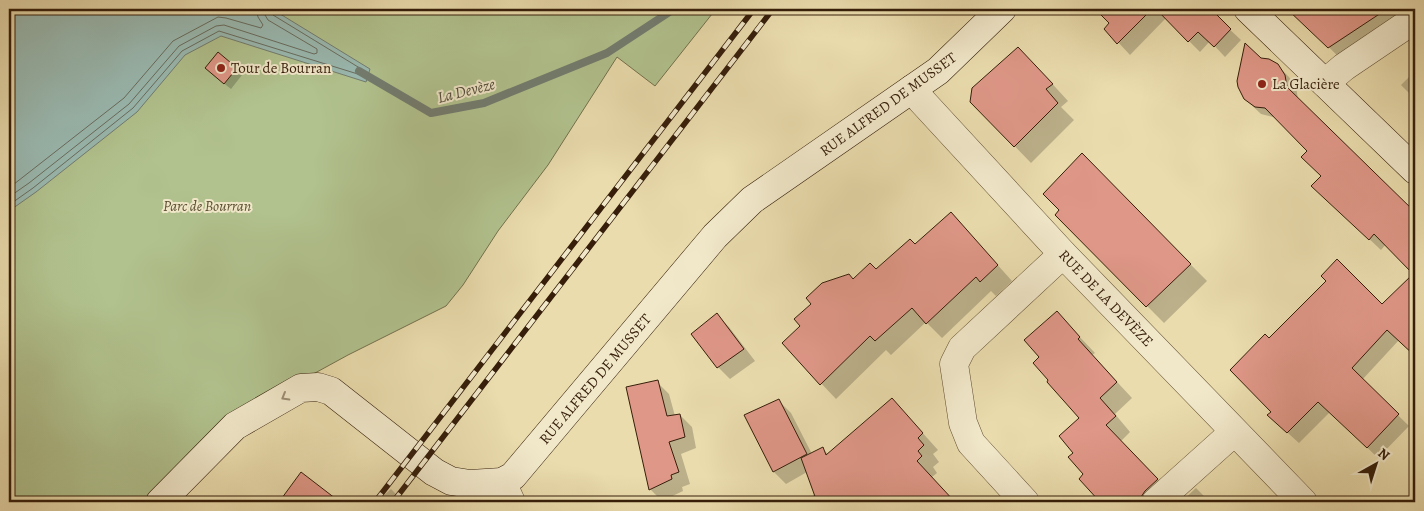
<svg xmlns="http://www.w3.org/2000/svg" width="1424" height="511" viewBox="0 0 1424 511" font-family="Alegreya,serif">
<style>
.green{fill:#b1c28e;stroke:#74704c}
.water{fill:#9abab2;stroke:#727c6f}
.shadow{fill:#0003}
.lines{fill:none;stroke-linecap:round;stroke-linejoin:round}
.shore{stroke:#686c5e;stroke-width:1}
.stream{stroke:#727c6f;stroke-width:8}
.building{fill:#df9787;stroke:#361e0a}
.street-casing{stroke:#634e33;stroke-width:29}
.secondary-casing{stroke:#361e0a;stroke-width:29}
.street{stroke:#f1e8ca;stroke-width:28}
.secondary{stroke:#f1e8ca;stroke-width:28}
.rail-casing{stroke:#361e0a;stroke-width:5.5}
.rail{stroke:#f1e8ca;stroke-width:4;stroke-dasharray:11;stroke-linecap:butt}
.oneway{stroke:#9d8d74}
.poi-dot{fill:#8f2418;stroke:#f1e8ca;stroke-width:2}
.labels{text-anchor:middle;stroke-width:4;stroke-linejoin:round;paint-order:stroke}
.poi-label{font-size:15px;fill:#361e0a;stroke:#f1e8ca;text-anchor:start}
.street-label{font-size:15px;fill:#361e0a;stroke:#f1e8ca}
.park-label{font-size:15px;font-style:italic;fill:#5b4f32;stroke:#f1e8ca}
.water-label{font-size:16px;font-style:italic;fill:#544d3c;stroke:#f1e8ca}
</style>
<rect width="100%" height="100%" fill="#eadcad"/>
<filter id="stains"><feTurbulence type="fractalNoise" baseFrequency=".004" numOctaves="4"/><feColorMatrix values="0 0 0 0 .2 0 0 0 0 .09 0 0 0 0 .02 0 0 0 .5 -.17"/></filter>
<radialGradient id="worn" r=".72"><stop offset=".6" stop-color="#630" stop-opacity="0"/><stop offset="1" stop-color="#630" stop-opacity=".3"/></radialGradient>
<!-- green -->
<path class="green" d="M9,9H716L655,86L617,57L548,165L498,231L463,285L446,306L348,355L229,420L148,502H9Z"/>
<!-- water -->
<path class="water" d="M9,9H272L370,69L366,82L221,36L185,55L137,112L36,192L9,211Z"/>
<!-- shadow -->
<path class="shadow" d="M1096,9H1208L1241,40L1225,57L1210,41L1200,52L1166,18L1130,55L1106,29L1111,23Z
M1300,9H1415L1344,62L1294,13Z
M1261,59L1277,65L1289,77L1296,87L1298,99L1415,214V355L1399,340L1362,380L1409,426L1378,458L1330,412L1299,443L1280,426L1273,412L1269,340L1382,306L1414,274L1386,244L1381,250L1324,197L1323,177L1309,151L1277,118L1261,114L1245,99Z
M1035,65L1068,101L1061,107L1074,120L1031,163L972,102Z
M236,69L242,75L231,89L212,74Z
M1415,71V99L1401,85Z
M1082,155L1207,281L1164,323L1057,215L1061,210Z
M951,213L1012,281L996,296L991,291L942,338L926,322L891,355L886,350L836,399L783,343L853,280L876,270L915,246Z
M1057,313L1095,353L1092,355L1132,398L1115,414L1130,432L1121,441L1173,495L1165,502H1102L1080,479L1085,474L1081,418L1050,380L1041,357Z
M717,315L729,327L755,361L730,379L718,367L693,334Z
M657,382L669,394L675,416L680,415L692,427L696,448L681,454L690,484L682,487L683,491L662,501L650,489Z
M892,399L938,450L933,454L939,462L933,467L937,473L932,477L954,502H804L815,494L807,472L786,484L774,472L746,416L779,401L791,413L812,454L822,448L828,454Z
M301,474L338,502H280Z
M1196,488L1210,502H1181Z
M391,489L404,502H386L382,497Z
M1415,496V502H1409Z"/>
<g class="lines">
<!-- shore -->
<path class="shore" d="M9,188L124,98L173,41L218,17L226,18L261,28L263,25L258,17L256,9
M9,197L29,183L129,104L179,46L216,26L224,25L314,54L317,53V49L268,20L265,15L264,9
M9,205L33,188L133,108L182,51L219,31L361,75L364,74L363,70L273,15L270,9"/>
<!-- stream -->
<path class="stream" d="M359,71L431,113L484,103L607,53L674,9"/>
</g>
<!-- building -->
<path class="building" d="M1095,9H1152L1117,44L1104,29L1109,23Z
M1156,9H1221L1216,14L1231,29L1214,47L1198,32L1188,42Z
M1287,9H1387L1328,48Z
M1245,43L1261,58L1269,59L1278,64L1285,75L1287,87L1415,212V356L1387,330L1352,368L1399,414L1367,448L1318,402L1287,433L1267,415L1271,412L1230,370L1265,334L1269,338L1326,281L1321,276L1337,259L1382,304L1413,274L1374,234L1369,240L1311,186L1321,176L1301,157L1307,151L1265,108L1255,107L1244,99L1238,87L1237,81Z
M1018,47L1053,84L1046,89L1058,103L1014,147L970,102L972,88Z
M218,52L237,68L224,84L205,68Z
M1082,153L1191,264L1146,307L1055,215L1059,210L1043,194Z
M951,212L998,265L980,282L976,277L926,324L912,308L875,341L870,336L820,385L782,343L800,326L794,319L811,304L806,298L822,283L849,274L853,279L870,263L876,269L910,239L915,244Z
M1057,311L1080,337L1078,339L1117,382L1100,398L1116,416L1106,425L1158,479L1145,491L1141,497V502H1100L1079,479L1083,474L1068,457L1073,453L1059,436L1079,418L1047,382L1048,380L1033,363L1039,357L1024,340Z
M717,313L744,349L717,368L691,334Z
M658,380L667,416L680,414L685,437L669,442L679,472L671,475L672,479L649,490L626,387Z
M892,398L923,433L918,438L924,445L918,451L922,456L917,461L955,502H817L801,458L823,447L826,455Z
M779,399L807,454L773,472L744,415Z
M301,472L340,502H279Z"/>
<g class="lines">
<!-- street casing -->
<g class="street-casing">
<path id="street" d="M1325,83L1344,67L1415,19
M912,89L921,100L1063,254L1303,502
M502,482L511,502
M1025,502L971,443L963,423L954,364L962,348L1063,254
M1156,502L1234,432"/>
</g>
<!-- secondary casing -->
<g class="secondary-casing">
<path id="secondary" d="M1248,9L1415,170
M160,502L235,426L301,388L318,387L331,391L434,472L451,481L470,484L502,482L513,476L715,236L752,200L938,71L1002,9"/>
</g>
<!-- street -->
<use href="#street" class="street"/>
<!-- secondary -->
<use href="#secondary" class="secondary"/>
<!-- rail casing -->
<g class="rail-casing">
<path id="rail" d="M375,502L754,9
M393,502L773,9"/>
</g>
<!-- rail -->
<use href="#rail" class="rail"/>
</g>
<!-- one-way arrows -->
<defs><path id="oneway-chevron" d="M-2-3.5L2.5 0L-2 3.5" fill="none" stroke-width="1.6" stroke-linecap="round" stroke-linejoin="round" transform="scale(1.25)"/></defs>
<use class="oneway" href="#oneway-chevron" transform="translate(285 397) rotate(150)"/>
<!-- markers -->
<g class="poi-dot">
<circle cx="221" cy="68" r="5"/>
<circle cx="1262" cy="84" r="5"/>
</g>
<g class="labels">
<!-- poi labels -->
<g class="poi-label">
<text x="231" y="73">Tour de Bourran</text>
<text x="1272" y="89">La Glacière</text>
</g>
<!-- street labels -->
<g class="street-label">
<text transform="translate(888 104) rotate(-36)" y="5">RUE ALFRED DE MUSSET</text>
<text transform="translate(1106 298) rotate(46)" y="5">RUE DE LA DEVÈZE</text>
<text transform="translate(595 379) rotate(-50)" y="5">RUE ALFRED DE MUSSET</text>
</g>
<!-- park labels -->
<g class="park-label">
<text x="207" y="211">Parc de Bourran</text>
</g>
<!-- water labels -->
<g class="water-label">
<text transform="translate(466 90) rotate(-14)" y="6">La Devèze</text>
</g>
</g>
<!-- margin -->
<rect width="1424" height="511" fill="none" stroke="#eadcad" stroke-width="30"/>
<rect x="10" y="10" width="1404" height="491" fill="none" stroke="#361e0a" stroke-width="2.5"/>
<rect x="15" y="15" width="1394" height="481" fill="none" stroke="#361e0a"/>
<!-- north arrow -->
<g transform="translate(1376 464) rotate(39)" stroke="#f1e8ca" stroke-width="4" paint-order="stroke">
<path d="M0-4L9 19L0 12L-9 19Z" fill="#361e0a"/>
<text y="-8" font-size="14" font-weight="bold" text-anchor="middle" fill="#361e0a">N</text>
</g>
<rect width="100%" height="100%" filter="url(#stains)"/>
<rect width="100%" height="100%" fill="url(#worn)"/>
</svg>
